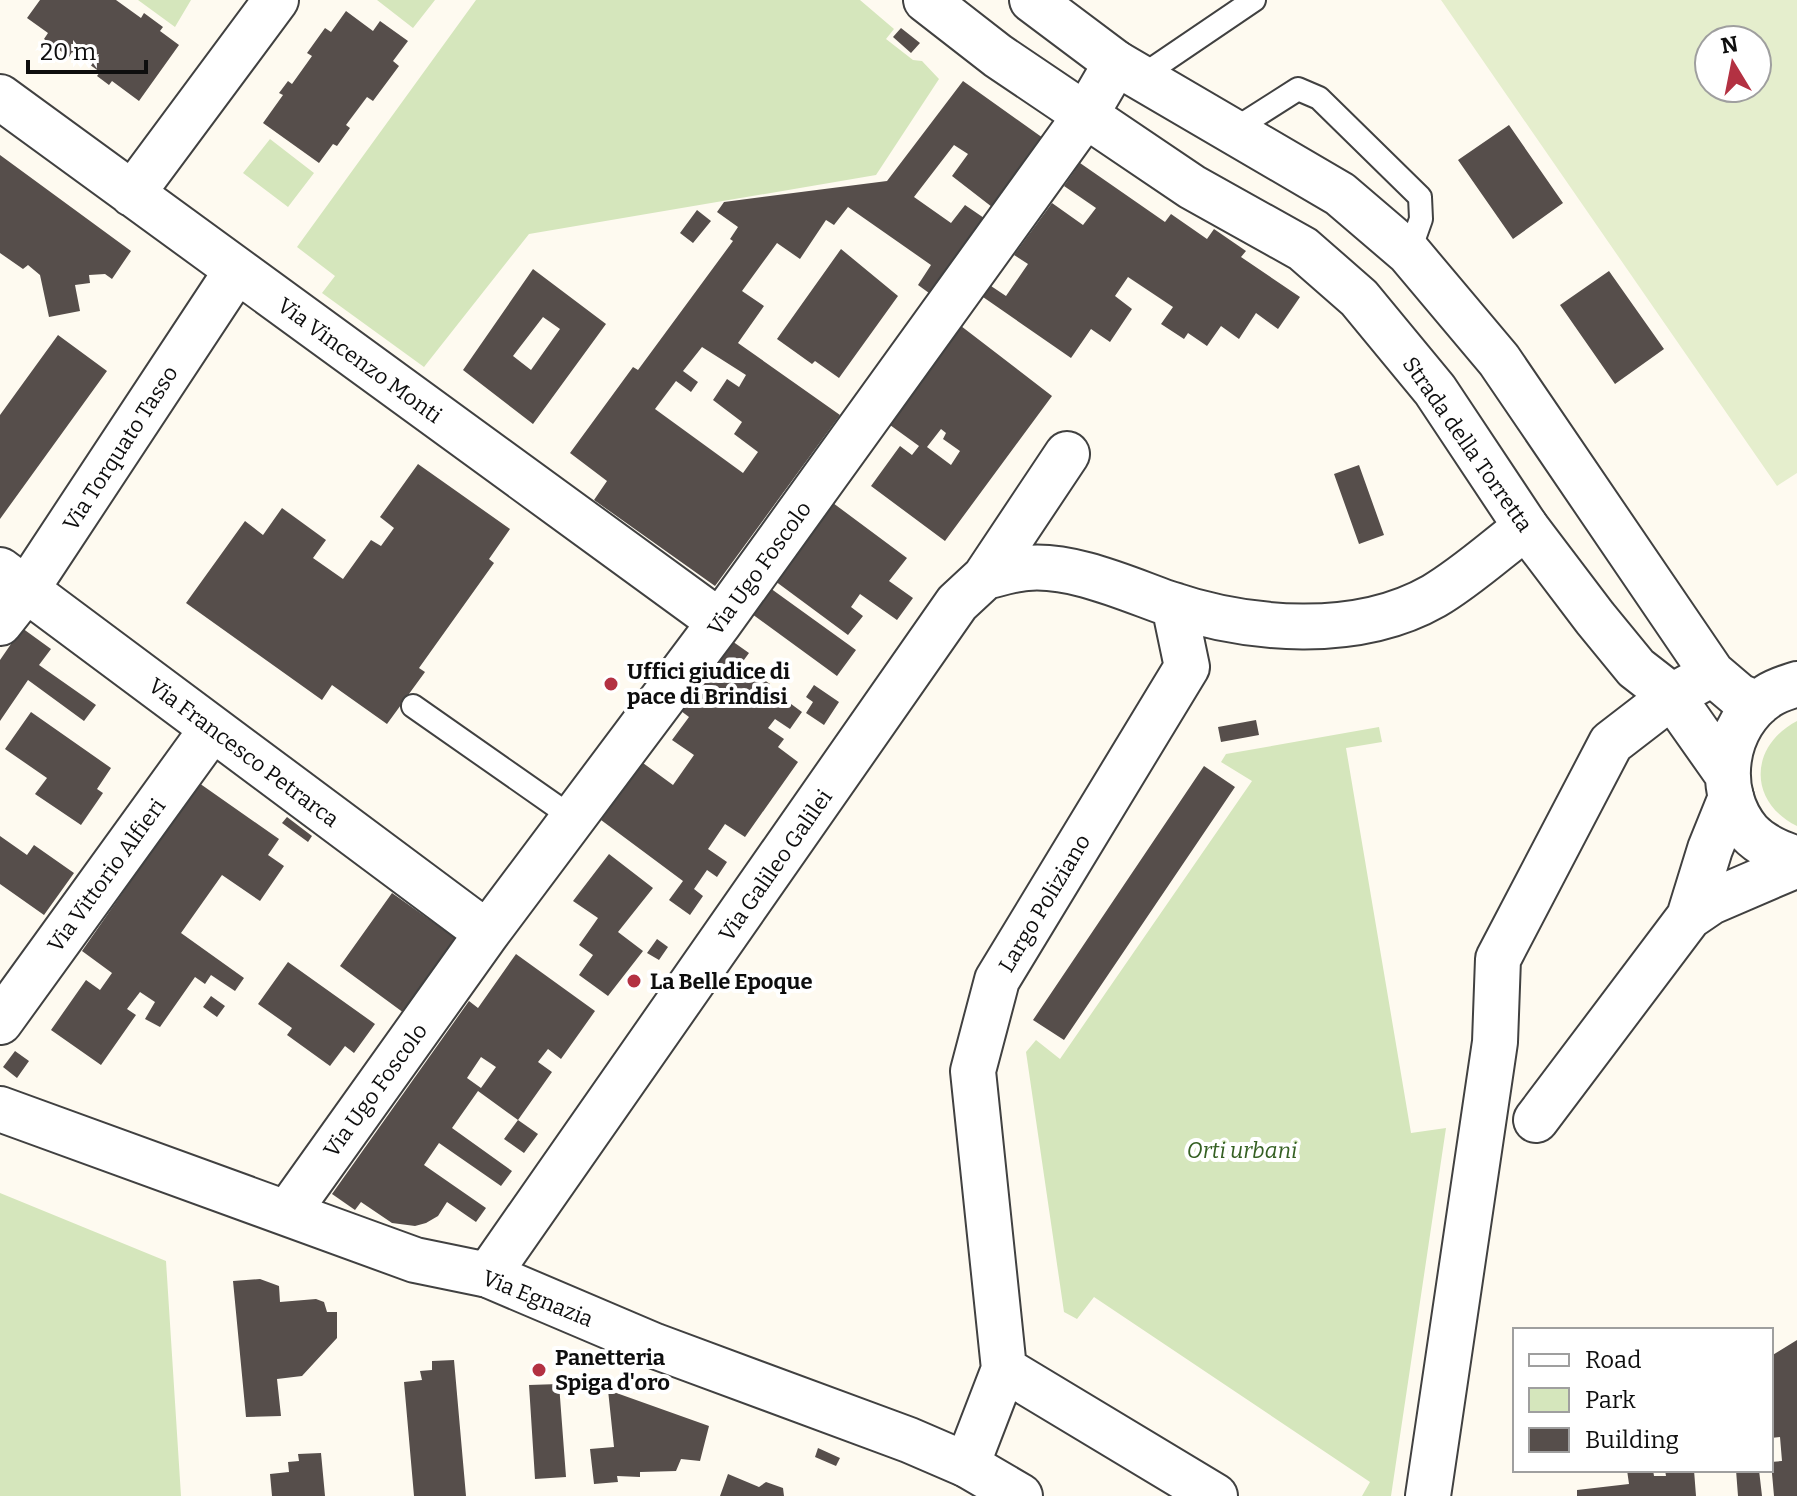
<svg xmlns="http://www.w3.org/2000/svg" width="1797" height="1496" viewBox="0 0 1797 1496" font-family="Bitter,serif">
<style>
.green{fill:#d5e6bc}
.pitch{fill:#e5eecd;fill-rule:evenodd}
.building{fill:#564e4b;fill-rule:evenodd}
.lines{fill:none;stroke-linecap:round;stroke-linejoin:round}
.service-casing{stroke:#414141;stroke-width:26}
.minor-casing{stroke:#414141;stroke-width:48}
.tertiary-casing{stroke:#414141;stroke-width:48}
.service{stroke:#fff;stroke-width:22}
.minor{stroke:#fff;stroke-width:44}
.tertiary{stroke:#fff;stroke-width:44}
.poi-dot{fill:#b33142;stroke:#fff;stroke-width:3}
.labels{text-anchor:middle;stroke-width:8;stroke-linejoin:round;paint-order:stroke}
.street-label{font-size:22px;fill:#0e0e0e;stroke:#fff}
.poi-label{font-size:22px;font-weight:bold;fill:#0e0e0e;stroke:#fff;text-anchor:start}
.park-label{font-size:22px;font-style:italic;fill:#356023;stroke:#fff}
</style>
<rect width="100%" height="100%" fill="#fefaf0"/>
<!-- green -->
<path class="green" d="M138,0H191L175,27Z
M377,0H435L413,28Z
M476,0H860L894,29L886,39L913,60L922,61L939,79L876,175L529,234L424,367L322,293L335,276L297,247Z
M270,139L314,173L288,207L243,173Z
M1797,721V826C1748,802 1749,746 1797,721Z
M1379,727L1382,742L1346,748L1411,1133L1446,1128L1391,1496H1362L1370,1482L1094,1297L1077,1319L1064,1312L1026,1052L1036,1040L1060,1059L1252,781L1221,762L1226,754Z
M0,1193L166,1261L181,1496H0Z"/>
<!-- pitch -->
<path class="pitch" d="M1441,0H1797V473L1777,486ZM1709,40H1757V88H1709Z"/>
<!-- building -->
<path class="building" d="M40,0H116L141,18L144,13L163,27L160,31L179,45L139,101L112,81L109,85L97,76L100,72L72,52L69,57L44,39L48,33L27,18Z
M346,11L373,31L380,21L408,41L393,61L399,66L373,101L367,97L346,125L350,128L337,146L333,144L319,163L263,123L283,95L279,93L288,81L292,84L312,56L307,53L325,28L331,32Z
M901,28L920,43L911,53L893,37Z
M963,81L1043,138L992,207L952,176L968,154L954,145L914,197L951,223L965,205L984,218L929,293L918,285L931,265L848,207L834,225L826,220L800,259L777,243L742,291L764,306L738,343L840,415L715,586L594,500L607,481L570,453L633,367L638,370L733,241L730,239L738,227L717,212L724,202L887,181ZM702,347L746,375L739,387L727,379L713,400L742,422L734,434L758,452L743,473L655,409L676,381L691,392L698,382L683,371Z
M1509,125L1563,203L1513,239L1458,160Z
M0,155L131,251L112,279L105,274L89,275L90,283L75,285L80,311L49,317L40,275L28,265L23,269L0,253Z
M1080,163L1165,222L1171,214L1207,239L1214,229L1246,251L1241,257L1300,297L1278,329L1256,313L1239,339L1221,326L1207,346L1188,333L1184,339L1161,324L1173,307L1128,277L1115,296L1132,309L1110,342L1091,329L1071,358L983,297L991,286L1006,296L1028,264L1014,255L1052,203L1083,225L1096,208L1064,186Z
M697,210L711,221L693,243L680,233Z
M841,249L898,296L839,378L815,361L812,364L777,339Z
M533,269L606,324L533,424L463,370ZM543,317L560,329L531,370L513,356Z
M1609,271L1664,349L1615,384L1560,305Z
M961,326L1052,396L945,541L871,486L900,446L912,455L919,446L890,425ZM941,429L946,433L943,439L960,451L951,465L927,447Z
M58,335L107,371L0,519V415Z
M418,464L510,529L489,559L494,563L419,668L425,672L387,724L332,685L322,700L186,603L245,521L263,535L282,508L326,540L313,558L343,579L371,540L381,546L394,528L380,517Z
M1359,465L1384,535L1359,544L1334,474Z
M833,503L907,558L889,581L913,598L897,620L860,594L851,607L863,616L848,635L775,581Z
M770,588L856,650L837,676L752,614Z
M22,628L51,649L39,665L96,705L84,721L28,680L0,721V660Z
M732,641L749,653L741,664L770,684L768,687L802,712L790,729L775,719L768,728L784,739L778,747L798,762L745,837L725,824L708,849L727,862L717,877L707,870L694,889L703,896L690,915L669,900L683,881L601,820L643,763L673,785L694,755L672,740L689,717L681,711Z
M814,685L839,702L824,725L806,713L813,702L806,697Z
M31,712L111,768L97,789L103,793L81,825L35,794L47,778L5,749Z
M1256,720L1259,735L1221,742L1218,727Z
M1204,766L1235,787L1064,1040L1033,1020Z
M199,783L279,839L268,855L284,866L260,901L222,875L181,933L244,978L235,991L211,975L205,984L195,977L160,1027L145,1019L155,1002L140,992L127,1009L136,1015L101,1065L51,1030L86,980L100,990L112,973L82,951Z
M287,817L312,836L308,842L282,823Z
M0,836L27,855L34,845L74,873L44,915L0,884Z
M609,854L653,888L618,932L643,951L608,996L579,975L593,955L579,945L598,918L573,901Z
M392,893L457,939L404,1013L340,966Z
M657,939L668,947L659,960L647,953Z
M516,954L595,1011L561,1059L548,1049L538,1062L552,1072L518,1120L538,1134L524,1153L504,1139L518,1120L478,1091L452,1128L512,1171L501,1186L439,1143L424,1165L486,1208L476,1222L447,1202L438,1216L426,1223L415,1226L392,1223L361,1202L355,1210L332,1194L469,1001L478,1008ZM481,1057L496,1067L481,1088L467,1078Z
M288,962L375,1024L354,1053L345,1046L330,1066L287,1035L292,1028L258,1004Z
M211,996L225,1006L217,1017L203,1007Z
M15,1051L29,1061L17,1078L3,1067Z
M260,1279L279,1286L280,1302L316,1299L324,1302L327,1312H337V1338L302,1376L277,1379L281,1416L246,1417L233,1281Z
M1797,1340V1496H1774L1771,1462L1782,1461L1780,1437L1771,1438V1356Z
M454,1360L466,1496H414L404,1382L422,1380L420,1371L432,1370V1361Z
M559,1384L566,1477L535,1479L529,1385Z
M608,1390L709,1426L700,1461L681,1459L676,1471L640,1472V1477L617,1476L618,1482L594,1484L590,1449L614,1447Z
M818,1448L840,1458L836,1466L815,1457Z
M321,1453L325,1496H272L270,1474L289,1472L288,1462L299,1461L298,1454Z
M1627,1470H1653L1654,1476H1666L1665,1470H1694L1696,1496H1577V1490L1629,1484Z
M1736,1470H1759L1762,1496H1738Z
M728,1474L759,1487L766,1482L783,1488L784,1496H720Z"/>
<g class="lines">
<!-- service casing -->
<g class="service-casing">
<path id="service" d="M1139,78L1254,0
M1232,131L1298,89L1319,98L1420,197L1421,219L1409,253
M413,706L573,818"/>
</g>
<!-- minor casing -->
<g class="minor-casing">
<path id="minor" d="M0,97L720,622
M132,194L276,0
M0,570L487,933
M985,577C998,574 1013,569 1027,568C1072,564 1125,588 1167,603C1249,631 1357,640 1434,596C1465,578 1497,549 1526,527
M0,623L26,590L237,270
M1689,917L1711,902L1797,865
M0,1022L212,729
M1536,1120L1689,917L1710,849L1731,797
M288,1212L487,933L720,622L1085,116L1116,63
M488,1275L957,603L985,577L1067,454
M1004,1369L1215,1496
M967,1465L1004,1369L973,1071L997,980L1187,667L1174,605
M1428,1496L1495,1042L1498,959L1611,743L1672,696L1703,679"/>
</g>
<!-- tertiary casing -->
<g class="tertiary-casing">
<path id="tertiary" d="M926,0L998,56L1192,187L1303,249L1359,298L1435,390L1526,527L1595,618L1636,668L1672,696L1727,774
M1032,0L1116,63L1340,194L1409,253L1499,360L1712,673L1739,696L1758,704
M1797,684C1788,687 1777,690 1768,696C1724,725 1714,791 1749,832C1762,846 1780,853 1797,859
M0,1109L415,1260L488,1275L655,1346L909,1440L967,1465L1020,1496"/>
</g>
<!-- service -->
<use href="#service" class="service"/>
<!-- minor -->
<use href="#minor" class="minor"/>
<!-- tertiary -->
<use href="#tertiary" class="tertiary"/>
</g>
<!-- markers -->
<g class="poi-dot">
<circle cx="611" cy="684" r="8"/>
<circle cx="634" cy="981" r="8"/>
<circle cx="539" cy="1370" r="8"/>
</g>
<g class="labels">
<!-- street labels -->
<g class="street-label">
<text transform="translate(360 360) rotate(36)" y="8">Via Vincenzo Monti</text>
<text transform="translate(1468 444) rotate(55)" y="8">Strada della Torretta</text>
<text transform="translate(120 448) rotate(-57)" y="8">Via Torquato Tasso</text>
<text transform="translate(759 568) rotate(-54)" y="8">Via Ugo Foscolo</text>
<text transform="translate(244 752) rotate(37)" y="8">Via Francesco Petrarca</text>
<text transform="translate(775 865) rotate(-55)" y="8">Via Galileo Galilei</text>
<text transform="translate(106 875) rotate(-54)" y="8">Via Vittorio Alfieri</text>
<text transform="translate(1044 903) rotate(-59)" y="8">Largo Poliziano</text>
<text transform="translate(375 1090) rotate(-54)" y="8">Via Ugo Foscolo</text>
<text transform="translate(538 1298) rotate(22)" y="8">Via Egnazia</text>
</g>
<!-- poi labels -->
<g class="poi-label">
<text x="627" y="679">Uffici giudice di<tspan x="627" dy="25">pace di Brindisi</tspan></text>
<text x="650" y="989">La Belle Epoque</text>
<text x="555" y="1365">Panetteria<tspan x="555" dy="25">Spiga d'oro</tspan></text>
</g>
<!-- park labels -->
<g class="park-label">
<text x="1242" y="1158">Orti urbani</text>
</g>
</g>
<!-- legend -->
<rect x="1513" y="1328" width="260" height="144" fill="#ffffff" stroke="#9f9f9f" stroke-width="2"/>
<rect x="1529" y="1354" width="40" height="12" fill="#ffffff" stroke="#9f9f9f" stroke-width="2"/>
<text x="1585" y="1368" font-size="24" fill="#0e0e0e">Road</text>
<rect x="1529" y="1388" width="40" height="24" fill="#d5e6bc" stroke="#9f9f9f" stroke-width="2"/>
<text x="1585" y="1408" font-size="24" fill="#0e0e0e">Park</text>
<rect x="1529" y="1428" width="40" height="24" fill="#564e4b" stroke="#9f9f9f" stroke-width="2"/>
<text x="1585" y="1448" font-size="24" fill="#0e0e0e">Building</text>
<!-- north arrow -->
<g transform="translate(1733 64) rotate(350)"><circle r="38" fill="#ffffff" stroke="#9f9f9f" stroke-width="2"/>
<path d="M0-6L14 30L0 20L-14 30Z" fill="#b33142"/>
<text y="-12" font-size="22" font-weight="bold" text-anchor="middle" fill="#0e0e0e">N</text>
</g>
<!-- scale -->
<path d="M28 60v12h118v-12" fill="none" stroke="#0e0e0e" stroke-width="4"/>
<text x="40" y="60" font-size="24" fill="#0e0e0e" stroke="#ffffff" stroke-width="6" paint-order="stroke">20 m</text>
</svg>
